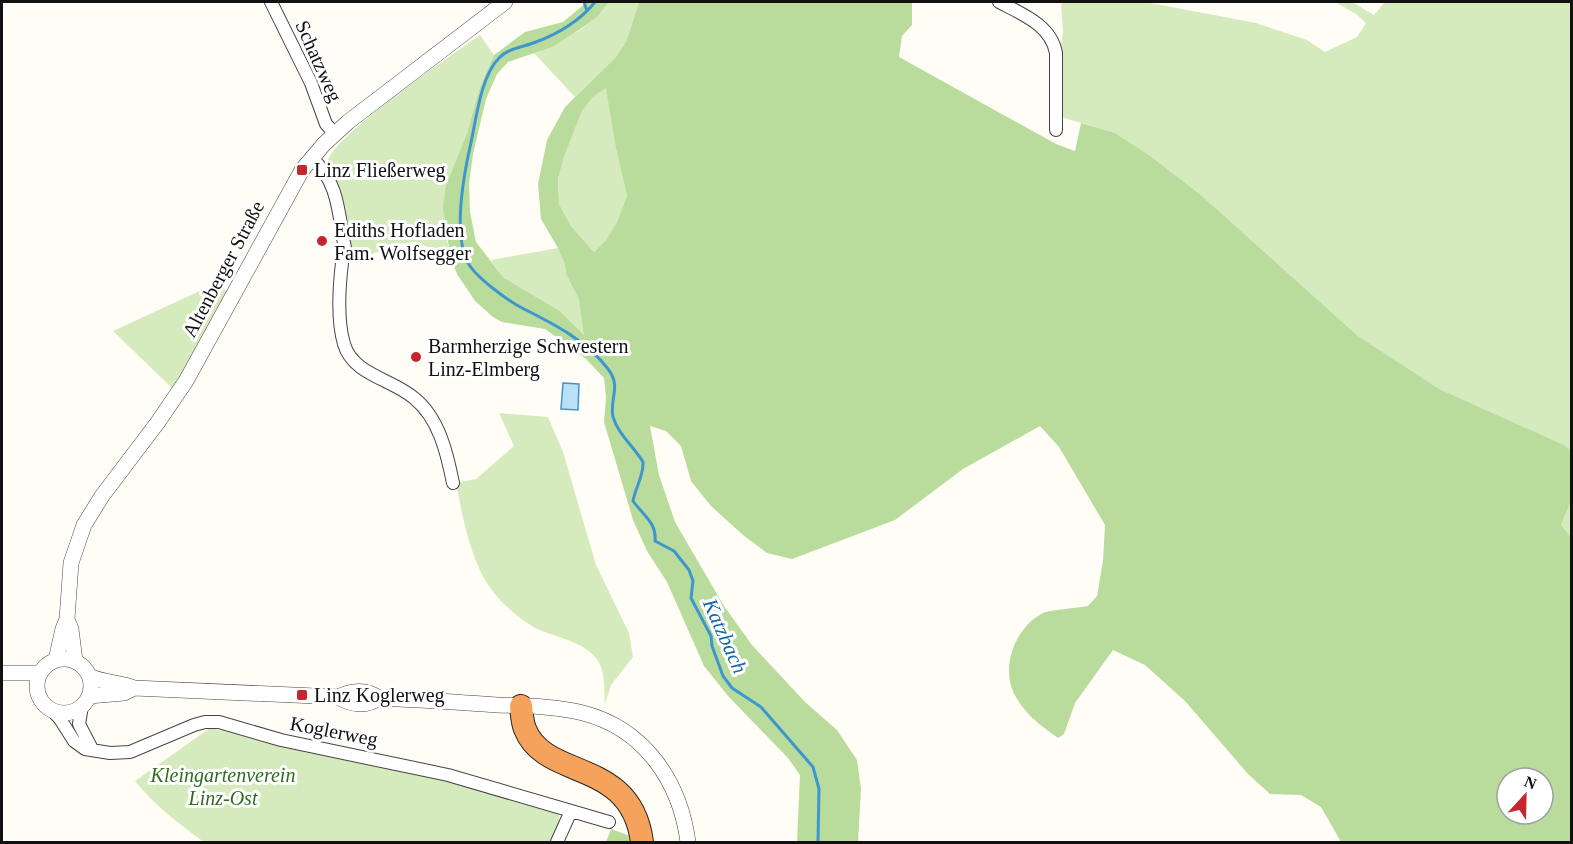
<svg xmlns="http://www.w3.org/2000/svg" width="1573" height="844" viewBox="0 0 1573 844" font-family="Georgia,serif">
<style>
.green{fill:#d5ebbd}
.forest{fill:#b9dc9c;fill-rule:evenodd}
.water{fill:#b9e0f7;stroke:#3f96cf;stroke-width:1.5}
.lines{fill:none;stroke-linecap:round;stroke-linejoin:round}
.stream{stroke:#3f96cf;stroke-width:3}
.minor-casing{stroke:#444;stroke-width:14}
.tertiary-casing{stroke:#444;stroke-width:16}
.motorway-casing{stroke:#222;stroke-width:24}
.minor{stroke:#fff;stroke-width:12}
.tertiary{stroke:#fff;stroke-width:15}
.motorway{stroke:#f5a25d;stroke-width:22}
.poi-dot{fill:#c4262e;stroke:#fff;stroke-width:2}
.labels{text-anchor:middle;stroke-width:6;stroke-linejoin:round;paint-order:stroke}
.street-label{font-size:20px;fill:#111;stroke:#fff}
.poi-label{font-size:20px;fill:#111;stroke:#fff;text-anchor:start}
.park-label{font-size:20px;font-style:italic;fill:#2f6b1f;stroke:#fff}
.water-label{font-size:21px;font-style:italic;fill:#1768a6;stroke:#fff}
</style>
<rect width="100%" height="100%" fill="#fffdf5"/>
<!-- green -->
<path class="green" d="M609,2H639L626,42L615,58L575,97L533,52C562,44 591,26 609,2Z
M1061,2H1145L1256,23L1307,40L1325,52L1357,37L1366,23L1356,14L1335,2H1352L1374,15L1385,2H1571V452L1564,445L1438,389L1358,336L1201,195L1149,155L1115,133L1061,117L1060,52L1063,32Z
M480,35L494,55L480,87L467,133L446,185V235L450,255L414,242L398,244L370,255H357L346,239L327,163C332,136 452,55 480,35Z
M607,87L616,149L627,196L617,222L606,240L594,252L571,226L559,204L558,179L564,157L582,111L593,97Z
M558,248L565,265L566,274L579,300L585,336L560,311L504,278L491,260Z
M217,283L228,293L173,389L113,331Z
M499,413L548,417L563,452L596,565L629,633L633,657L611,685L605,704C604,693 605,678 601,667C592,642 556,638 535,628C523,621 512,612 502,602C472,572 464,523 456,483L476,479L514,446Z
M1571,501V539L1561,525Z
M210,728L442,778L559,814L560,827L554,842H204C179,824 154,805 135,781Z"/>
<!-- forest -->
<path class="forest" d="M587,2H609L597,17L573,34L552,47L508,62L497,74L486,99L473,154L469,184L470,212L476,242L504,278L560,311L584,335L579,300L566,274L565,265L558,248L541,219L538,184L547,140L565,107L615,58L626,42L639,2H912V25L902,36L899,57L1056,144L1075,151L1081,123L1115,133L1149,155L1201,195L1358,336L1439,389L1564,445L1572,452L1571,501L1561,525L1572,539L1571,842H1341L1321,807L1301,795L1270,794L1248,774L1185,701L1145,665L1113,650L1075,703L1064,734L1058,738C1041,726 1026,715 1016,697C999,669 1015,627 1043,613C1048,610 1078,608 1088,606L1097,596L1103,561L1105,525L1059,447L1040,426L963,469L895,520L792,559L767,553L743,535L711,506L691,481L681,446L666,431L650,426L659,475L675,522L724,606L752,645L805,702L837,730L857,760L861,789L858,842H797L800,775L788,758L728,696L704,666L667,582L647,551L633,520L604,422L606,397L604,378L586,359L545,329L502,322L493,317L475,301L457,274L450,255L443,208L446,185L467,133L480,87L494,55L525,32L563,22ZM606,88L616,149L627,196L617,222L606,240L594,252L571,226L559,204L558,179L564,157L582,111L593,97ZM1507,778H1543V814H1507Z
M611,829L647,842H606Z"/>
<!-- water -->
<path class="water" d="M563,383L579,384L578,410L561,409Z"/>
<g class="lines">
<!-- stream -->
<path class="stream" d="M584,2L587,11
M595,2C581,20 558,34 536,42C524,47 508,48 499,58C480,77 476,122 470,147C463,179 454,229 466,259C472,275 508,301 524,309C554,324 587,341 608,369C622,387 609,399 613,417C618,434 634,447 643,462C644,476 635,488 633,501C643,515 657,523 655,541L674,551L689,570L693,581L691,598L711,636L712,646L723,676L732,688L761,707L813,767L819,789L818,842"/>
<!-- minor casing -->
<g class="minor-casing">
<path id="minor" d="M271,2L311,83L326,124L335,134
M999,2C1022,14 1051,25 1056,53V130
M311,158C334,176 338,204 342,231C342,237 345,244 345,249C345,254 343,258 342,263C339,288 337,320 344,344C353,375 392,379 414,398C439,418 447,453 453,483
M82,706L79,724L92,749
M52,710L60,719L74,741L85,749L110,753L130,752L194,725L205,722H219L281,740L448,775L609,822
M557,842L571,811"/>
</g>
<!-- tertiary casing -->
<g class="tertiary-casing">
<path id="tertiary" d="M68,622L71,629L75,661
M37 686a27 27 0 1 1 54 0a27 27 0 1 1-54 0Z
M56,660L63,629L67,619L71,563L84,525L102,496L158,422L186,381L302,170L324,144L348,122L505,2
M2,673H40
M89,676C104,683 120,682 134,688L338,697C352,690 366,689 379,698C418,700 458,702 497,705C526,706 556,706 583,713C645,729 680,782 688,842
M89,696L124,693L134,688
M338,697C351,705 366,707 379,698"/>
</g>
<!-- motorway casing -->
<g class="motorway-casing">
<path id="motorway" d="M521,706C522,714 522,722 525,729C545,781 631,757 642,842"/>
</g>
<!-- minor -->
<use href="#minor" class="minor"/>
<!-- tertiary -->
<use href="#tertiary" class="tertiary"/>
<!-- motorway -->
<use href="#motorway" class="motorway"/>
</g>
<!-- markers -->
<g class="poi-dot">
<rect x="296" y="164" width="12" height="12" rx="3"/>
<circle cx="322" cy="241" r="6"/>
<circle cx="416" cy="357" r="6"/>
<rect x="296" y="689" width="12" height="12" rx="3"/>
</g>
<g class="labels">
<!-- street labels -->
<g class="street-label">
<text transform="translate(319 61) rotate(66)" y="7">Schatzweg</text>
<text transform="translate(223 269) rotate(-62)" y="7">Altenberger Straße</text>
<text transform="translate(334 731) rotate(11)" y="7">Koglerweg</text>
</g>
<!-- poi labels -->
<g class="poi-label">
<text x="314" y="177">Linz Fließerweg</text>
<text x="334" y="237">Ediths Hofladen<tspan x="334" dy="23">Fam. Wolfsegger</tspan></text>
<text x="428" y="353">Barmherzige Schwestern<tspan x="428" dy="23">Linz-Elmberg</tspan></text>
<text x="314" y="702">Linz Koglerweg</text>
</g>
<!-- park labels -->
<g class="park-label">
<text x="223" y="782">Kleingartenverein<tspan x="223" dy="23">Linz-Ost</tspan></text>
</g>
<!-- water labels -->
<g class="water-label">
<text transform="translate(725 636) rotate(66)" y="7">Katzbach</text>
</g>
</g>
<!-- border -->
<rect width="1573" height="844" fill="none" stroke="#111111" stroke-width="6"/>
<!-- north arrow -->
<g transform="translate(1525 796) rotate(22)"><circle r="28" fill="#ffffff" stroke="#a0a0a0" stroke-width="1.5"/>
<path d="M0-4.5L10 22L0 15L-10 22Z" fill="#c4262e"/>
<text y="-9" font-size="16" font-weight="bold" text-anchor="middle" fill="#111111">N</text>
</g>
</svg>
